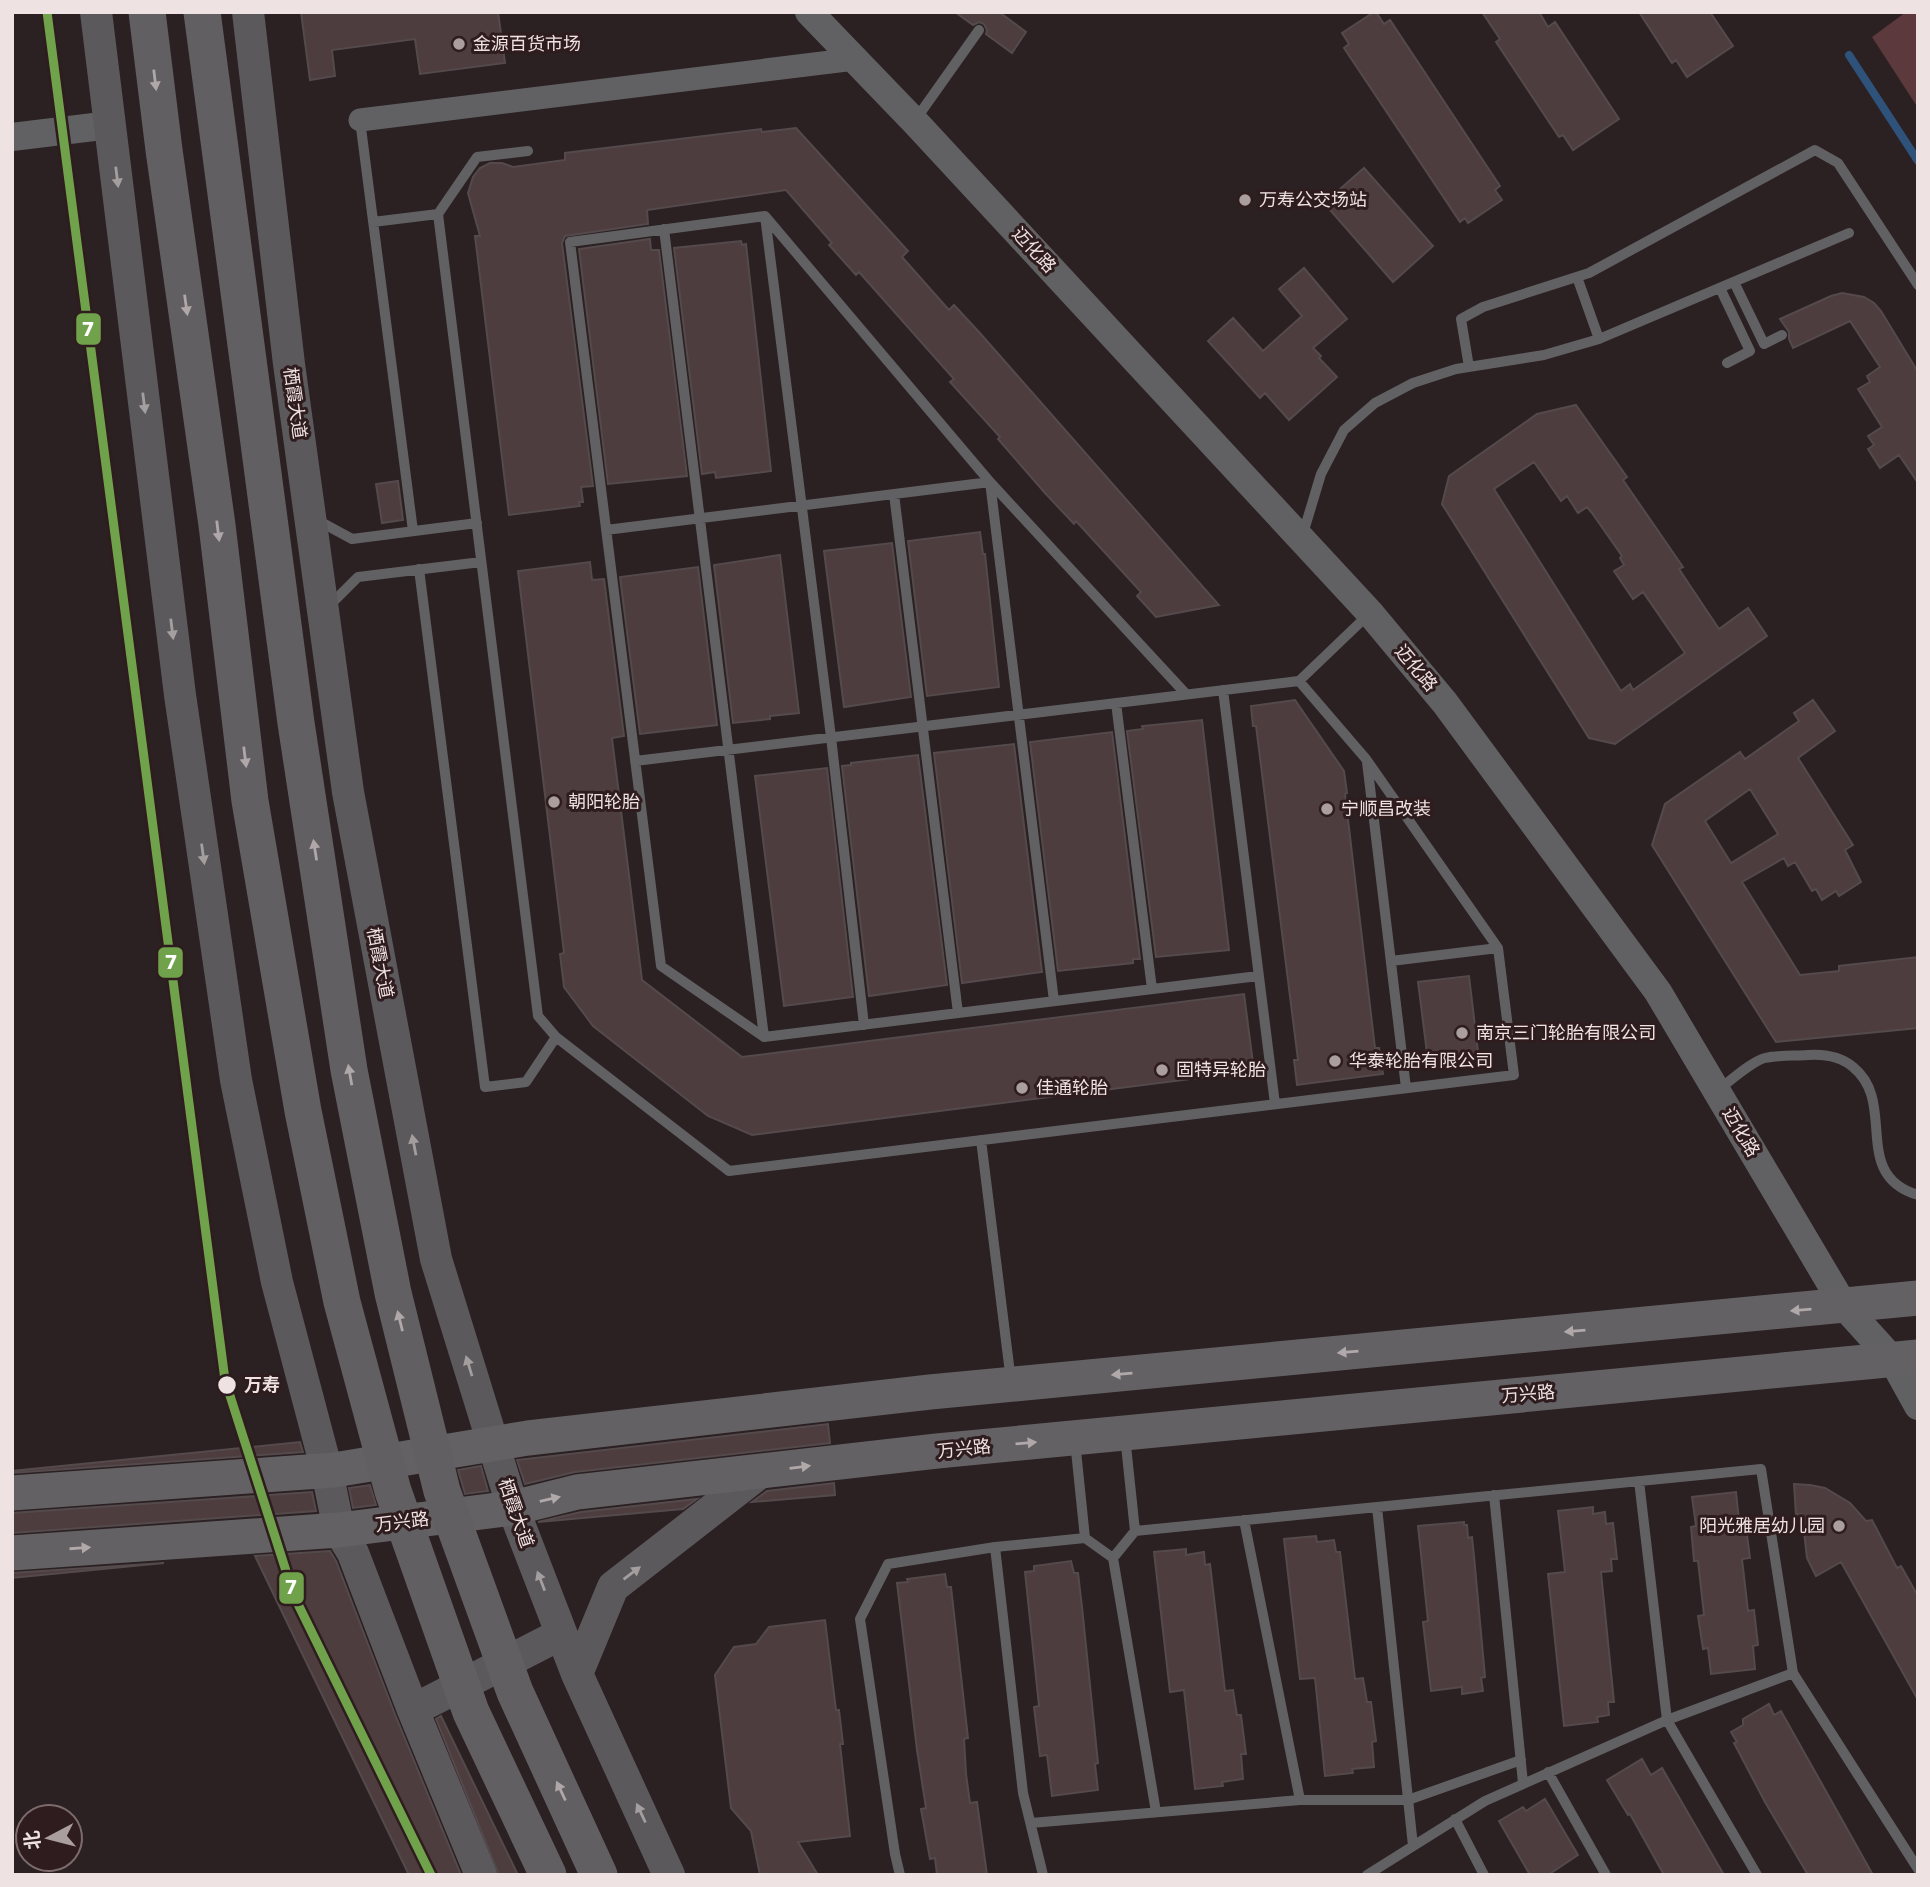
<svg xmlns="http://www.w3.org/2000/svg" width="1930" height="1887" viewBox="0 0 1930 1887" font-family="'DejaVu Sans','Noto Sans SC',sans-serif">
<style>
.green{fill:#5b393c}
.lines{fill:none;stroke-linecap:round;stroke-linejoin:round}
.stream{stroke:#2f527a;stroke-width:8}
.building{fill:#4e3d3f;stroke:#544a4c;stroke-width:2;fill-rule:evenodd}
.service{stroke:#616163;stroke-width:10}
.minor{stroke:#616163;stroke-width:23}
.tertiary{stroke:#616163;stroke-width:28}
.secondary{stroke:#5b595c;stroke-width:32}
.primary{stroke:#636164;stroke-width:35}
.trunk-bridge{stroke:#625f62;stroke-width:37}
.metro-1-casing{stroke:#2f1c1e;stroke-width:14}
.metro-1{stroke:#70a24c;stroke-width:9}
.oneway{fill:#b0a7a8}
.oneway2{fill:#a59e9f}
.oneway3{fill:#b0a8a9}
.poi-dot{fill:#aa9e9f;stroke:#2f1c1e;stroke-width:2.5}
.stop-dot{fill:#efe2e2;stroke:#2f1c1e;stroke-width:2.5}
.labels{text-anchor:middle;stroke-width:6;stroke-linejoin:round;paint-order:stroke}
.poi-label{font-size:18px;fill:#efe2e2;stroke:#2f1c1e;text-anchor:start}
.street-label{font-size:18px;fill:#efe2e2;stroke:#2f1c1e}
.stop-label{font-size:18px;font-weight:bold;fill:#efe2e2;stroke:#2f1c1e;text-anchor:start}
.line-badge{stroke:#2f1c1e;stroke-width:2.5}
.badge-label{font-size:19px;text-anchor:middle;font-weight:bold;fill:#fff}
</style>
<rect width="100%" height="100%" fill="#2b2022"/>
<!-- green -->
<path class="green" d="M1906,12H1918V108L1872,37Z"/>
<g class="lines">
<!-- stream -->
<path class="stream" d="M1849,55L1918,161"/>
</g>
<!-- building -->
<path class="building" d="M301,12H498L505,63L420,74L415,39L332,50L335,76L310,80Z
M955,12H999L1026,32L1012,53L986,34L987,30L984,24L979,22L973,25Z
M1374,12H1376L1384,24L1390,20L1500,186L1495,190L1502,200L1468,223L1465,218L1460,222L1344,48L1349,44L1342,33Z
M1482,12H1539L1548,27L1555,22L1619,119L1573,150L1563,135L1559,137L1496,42L1500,39Z
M1639,12H1710L1733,46L1687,77L1676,60L1672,63Z
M796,128L908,251L902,257L949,310L954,305L979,332L1219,605L1156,617L1137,596L1141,592L1076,521L1074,524L1045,493L998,439L1000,437L950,382L954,379L859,272L856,275L829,245L832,243L786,190L647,210L648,224L565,236L562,243L593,486L581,487L583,502H579L580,506L509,515L475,236H480L468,193L473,177L480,168L490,163H502L513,167L565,160V153L761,129L762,132Z
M1364,168L1433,246L1393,282L1324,203Z
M650,239L651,250H659L687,476L608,484L579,249Z
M741,241L742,245L746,244L771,471L716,478L715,472L702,474L674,248Z
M1304,268L1347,319L1313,348L1321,356L1319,358L1337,377L1289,420L1265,393L1260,398L1208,341L1233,318L1263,351L1302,316L1279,289Z
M1842,293L1864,297L1874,303L1881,311L1918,372V483L1899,455L1880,468L1868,449L1874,445L1868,436L1882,427L1858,389L1870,382L1867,376L1880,367L1850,321L1793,348L1789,339V332L1780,319L1831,296Z
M1576,405L1627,477L1623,480L1683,567L1679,569L1719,629L1748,608L1767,636L1615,744L1589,738L1442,504L1449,476L1537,414ZM1534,462L1561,501L1567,496L1578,513L1587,507L1592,513L1622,556L1620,558L1624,565L1614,571L1633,599L1643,592L1685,653L1633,690L1630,684L1621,691L1494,489Z
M398,481L403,520L382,523L376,484Z
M980,532L983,554H985L999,687L927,696L908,541Z
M892,543L911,697L844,707L824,551Z
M780,555L799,713L770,716V719L733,723L714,565Z
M590,562L592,580L604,579L624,736L612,738L642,980L742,1057L1244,994L1254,1071L752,1135L708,1116L593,1026L564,987L560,954L564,953L518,571Z
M698,567L717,725L640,734L620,577Z
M1295,700L1344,771L1347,793L1345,794L1375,1048H1379L1383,1074L1297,1085L1294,1060H1298L1256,726H1253L1251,706Z
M1813,700L1835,731L1798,758L1853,845L1845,850L1861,882L1839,896L1836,891L1822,900L1816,889L1812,891L1795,862L1788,866L1784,858L1742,882L1800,975L1839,971V966L1918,957V1028L1776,1042L1652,845L1665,804L1740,752L1745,759L1799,721L1794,713ZM1750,789L1778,834L1731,863L1705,821Z
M1202,720L1229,950L1156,957L1127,731L1143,729L1142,726Z
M1112,732L1140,959H1133V963L1058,971L1030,742Z
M1014,744L1042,972L962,983L934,753Z
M918,755L947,985L869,996L842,766L851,765V763Z
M827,768L853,997L784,1006L755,776Z
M1469,976L1479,1060L1451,1063L1450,1059L1428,1061L1418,982Z
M828,1424L830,1443L575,1472L525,1484L517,1460Z
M300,1442L303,1452L12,1473V1471Z
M481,1466L488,1491L465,1494L458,1470Z
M834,1483L835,1495L752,1502L767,1491Z
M1794,1484L1810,1485L1825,1488L1850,1503L1866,1521L1872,1520L1897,1568L1901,1566L1918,1596V1700L1841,1562L1816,1576L1807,1558L1802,1514L1796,1515Z
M370,1485L376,1505L353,1508L349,1488Z
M312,1492L316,1511L12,1533V1513Z
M1736,1492L1739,1520H1745L1750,1558L1742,1559L1748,1611L1754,1610L1758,1645L1753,1646L1755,1669L1711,1674L1708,1648L1703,1649L1698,1616L1704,1615L1698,1561H1694L1691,1527L1696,1526L1692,1497Z
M697,1499L683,1509L538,1522L581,1512Z
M1593,1507V1514L1605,1512L1606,1524L1613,1523L1617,1559H1611L1612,1571L1601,1572L1614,1702H1608L1609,1715L1597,1717L1598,1722L1564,1726L1548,1574L1565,1572L1558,1511Z
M1464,1522V1525H1467L1468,1538L1472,1537L1474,1556L1485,1677L1481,1678L1483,1691L1462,1694V1687L1431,1691L1423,1622L1428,1621L1418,1526Z
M1316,1536L1317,1542L1334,1540L1336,1552H1340L1355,1679L1363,1678L1367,1702H1371L1376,1741L1372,1742L1374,1767L1352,1769L1353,1773L1325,1776L1315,1678L1300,1679L1284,1539Z
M1186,1549V1555L1204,1552L1205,1565L1210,1564L1225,1691L1233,1690L1237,1715H1241L1246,1754H1241L1243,1779L1222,1782L1223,1786L1195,1789L1184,1690L1170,1692L1154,1552Z
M330,1551L336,1561L396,1717L461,1875H409L255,1556Z
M1071,1561L1074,1573H1078L1082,1607L1098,1763L1095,1764L1098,1790L1052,1796L1047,1755L1040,1756L1034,1707L1039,1706L1025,1572L1034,1571V1566Z
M164,1563L12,1578V1573Z
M945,1574L947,1587H951L968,1738L964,1739L966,1774L970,1803L977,1802L987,1875H937L935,1858L930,1859L921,1809L926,1808L917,1750L897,1583L908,1582L907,1579Z
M825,1620L836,1710H839L843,1744H840L850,1836L798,1842L818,1875H760L751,1831L731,1808L715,1675L734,1647L756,1644L769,1627Z
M1769,1704L1774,1715L1781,1711L1873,1875H1808L1765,1802L1734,1743L1737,1742L1731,1732L1743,1725V1719Z
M441,1716L518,1875H499L436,1719Z
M1642,1759L1651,1775L1662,1768L1724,1875H1664L1630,1814L1628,1815L1607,1780Z
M1545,1799L1578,1855L1548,1875H1530L1499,1821L1523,1807L1526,1811Z"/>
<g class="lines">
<!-- service -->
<path class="service" d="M916,119L979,30
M360,120L413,531
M438,214L477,157L528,151
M373,222L438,214L538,1016L556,1037L729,1171L1514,1075L1498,948L1366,759L1299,681
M664,229L764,1037L1258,976
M1577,277L1599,339
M1734,282L1764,344L1782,335
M1720,288L1750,351L1727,363
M1469,367L1461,319L1483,307L1589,273L1815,150L1838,163L1918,285
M894,494L958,1013
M317,520L352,539L477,523
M606,530L990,482L1054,1001
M1302,537L1321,474L1344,430L1375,403L1413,383L1456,369L1544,355L1599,339L1849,233
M419,569L485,1087L526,1082L556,1037
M328,607L358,577L481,562
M1223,690L1275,1104
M1116,703L1152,989
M635,761L1299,681L1370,613
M1367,762L1406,1088
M1391,961L1498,948
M864,1025L831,737L765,216L990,482L1186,694
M764,1037L661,966L570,242L765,216
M1717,1091C1729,1082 1752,1061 1765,1058C1778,1055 1794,1056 1808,1055C1825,1054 1840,1056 1853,1067C1898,1103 1850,1175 1918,1195
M981,1140L1011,1381
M1125,1436L1135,1531L1761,1469L1793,1673L1918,1869
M1639,1481L1667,1720L1757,1875
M1494,1495L1523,1783
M1377,1507L1413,1846
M1085,1538L1113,1558L1135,1531
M1113,1558L1156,1812
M1548,1772L1606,1875
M1300,1800H1408L1521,1760
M1455,1819L1484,1875
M1031,1823L1300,1800L1244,1520
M900,1875L895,1854L860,1619L888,1564L995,1547
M1043,1875L1023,1793L995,1547L1085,1538L1075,1441
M1367,1875L1485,1801L1667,1720L1793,1673"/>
<!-- minor -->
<path class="minor" d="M360,120L855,59"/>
<!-- tertiary -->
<path class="tertiary" d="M809,12L915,122L1370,613L1445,703L1658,992L1844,1306L1892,1359L1918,1406
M12,137L110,125"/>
<!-- secondary -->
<path class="secondary" d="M96,12L180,695L236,1080L277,1282L327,1471L339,1530L353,1553L413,1710L481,1875
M248,12L289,364L348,792L436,1259L513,1508L577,1674L669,1875
M577,1674L613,1587L762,1471
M413,1710L561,1634"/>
<!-- primary -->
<path class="primary" d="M12,1493L334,1470L528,1438L930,1392L1918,1298
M12,1553L339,1530L513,1508L577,1492L937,1451L1918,1357"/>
<!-- trunk-bridge -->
<path class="trunk-bridge" d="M147,12L164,150L217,525L250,801L303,1111L342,1302L393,1491L471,1712L548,1875
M202,12L296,723L349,1070L393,1293L442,1491L515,1692L599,1875"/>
<!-- metro-1 casing -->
<g class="metro-1-casing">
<path id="metro-1" d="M47,12L225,1380L294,1596L431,1875"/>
</g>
<!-- metro-1 -->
<use href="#metro-1" class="metro-1"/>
</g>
<!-- one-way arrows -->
<defs><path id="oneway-solid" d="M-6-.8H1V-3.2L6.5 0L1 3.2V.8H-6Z" transform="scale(1.75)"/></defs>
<g class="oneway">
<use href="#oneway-solid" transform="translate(155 80) rotate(83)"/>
<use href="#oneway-solid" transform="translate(186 305) rotate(82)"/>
<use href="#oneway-solid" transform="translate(218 531) rotate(83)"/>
<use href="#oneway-solid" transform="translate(245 757) rotate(83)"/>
<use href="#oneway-solid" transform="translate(315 850) rotate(-99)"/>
<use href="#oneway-solid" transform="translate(350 1075) rotate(-100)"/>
<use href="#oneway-solid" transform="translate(400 1321) rotate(-104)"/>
<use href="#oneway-solid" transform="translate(561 1791) rotate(-115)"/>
</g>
<g class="oneway2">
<use href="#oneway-solid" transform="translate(117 177) rotate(83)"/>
<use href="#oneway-solid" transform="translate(144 403) rotate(83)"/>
<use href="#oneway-solid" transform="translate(172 629) rotate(83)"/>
<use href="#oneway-solid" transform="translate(203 854) rotate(82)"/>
<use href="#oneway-solid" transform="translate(414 1145) rotate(-101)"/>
<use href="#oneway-solid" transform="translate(469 1366) rotate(-107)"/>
<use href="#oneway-solid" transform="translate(632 1573) rotate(-37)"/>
<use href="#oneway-solid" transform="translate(541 1581) rotate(-111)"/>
<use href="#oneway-solid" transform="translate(641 1813) rotate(-115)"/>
</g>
<g class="oneway3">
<use href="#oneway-solid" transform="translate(1801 1310) rotate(175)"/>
<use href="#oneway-solid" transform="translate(1575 1331) rotate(175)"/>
<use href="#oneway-solid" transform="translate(1348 1352) rotate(175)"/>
<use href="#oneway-solid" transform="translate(1122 1374) rotate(175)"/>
<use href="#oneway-solid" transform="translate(1026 1443) rotate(-5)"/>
<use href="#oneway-solid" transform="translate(800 1467) rotate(-7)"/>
<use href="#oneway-solid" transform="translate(550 1499) rotate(-13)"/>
<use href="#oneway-solid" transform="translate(80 1548) rotate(-4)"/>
</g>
<!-- markers -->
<g class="poi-dot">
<circle cx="459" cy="44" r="7"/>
<circle cx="1245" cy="200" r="7"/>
<circle cx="554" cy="802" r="7"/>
<circle cx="1327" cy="809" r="7"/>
<circle cx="1462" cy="1033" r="7"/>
<circle cx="1335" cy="1061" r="7"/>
<circle cx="1162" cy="1070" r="7"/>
<circle cx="1022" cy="1088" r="7"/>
<circle cx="1839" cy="1526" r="7"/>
</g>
<circle class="stop-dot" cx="227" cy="1385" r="10"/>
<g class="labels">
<!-- poi labels -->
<g class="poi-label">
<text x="473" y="50">金源百货市场</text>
<text x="1259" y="206">万寿公交场站</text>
<text x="568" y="808">朝阳轮胎</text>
<text x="1341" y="815">宁顺昌改装</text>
<text x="1476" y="1039">南京三门轮胎有限公司</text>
<text x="1349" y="1067">华泰轮胎有限公司</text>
<text x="1176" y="1076">固特异轮胎</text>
<text x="1036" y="1094">佳通轮胎</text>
<text x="1825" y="1532" text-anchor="end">阳光雅居幼儿园</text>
</g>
<!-- street labels -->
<g class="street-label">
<text transform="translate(1034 250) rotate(47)" y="6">迈化路</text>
<text transform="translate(295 403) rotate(82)" y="6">栖霞大道</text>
<text transform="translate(1416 668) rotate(50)" y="6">迈化路</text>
<text transform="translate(380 963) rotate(79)" y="6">栖霞大道</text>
<text transform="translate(1741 1132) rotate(59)" y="6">迈化路</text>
<text transform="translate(1528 1394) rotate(-5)" y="6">万兴路</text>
<text transform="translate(964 1449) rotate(-6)" y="6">万兴路</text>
<text transform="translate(516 1513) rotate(71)" y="6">栖霞大道</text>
<text transform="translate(402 1522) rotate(-7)" y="6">万兴路</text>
</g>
<!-- stop labels -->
<g class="stop-label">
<text x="244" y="1391">万寿</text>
</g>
</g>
<g class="line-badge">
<rect x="75" y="312" width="27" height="34" rx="7" fill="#70a24c"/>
<rect x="157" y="946" width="27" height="33" rx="7" fill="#70a24c"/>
<rect x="278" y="1571" width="27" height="34" rx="7" fill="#70a24c"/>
</g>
<g class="badge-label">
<text x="88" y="336">7</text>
<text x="171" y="969">7</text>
<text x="291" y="1594">7</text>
</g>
<!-- border -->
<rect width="1930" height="1887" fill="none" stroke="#efe2e2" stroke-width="28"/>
<!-- north arrow -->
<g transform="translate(49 1838) rotate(263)"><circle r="33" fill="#2f1c1e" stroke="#7c6b6c" stroke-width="2"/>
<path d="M0-5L12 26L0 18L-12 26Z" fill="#aa9e9f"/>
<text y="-10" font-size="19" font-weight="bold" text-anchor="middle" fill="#efe2e2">北</text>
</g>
</svg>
